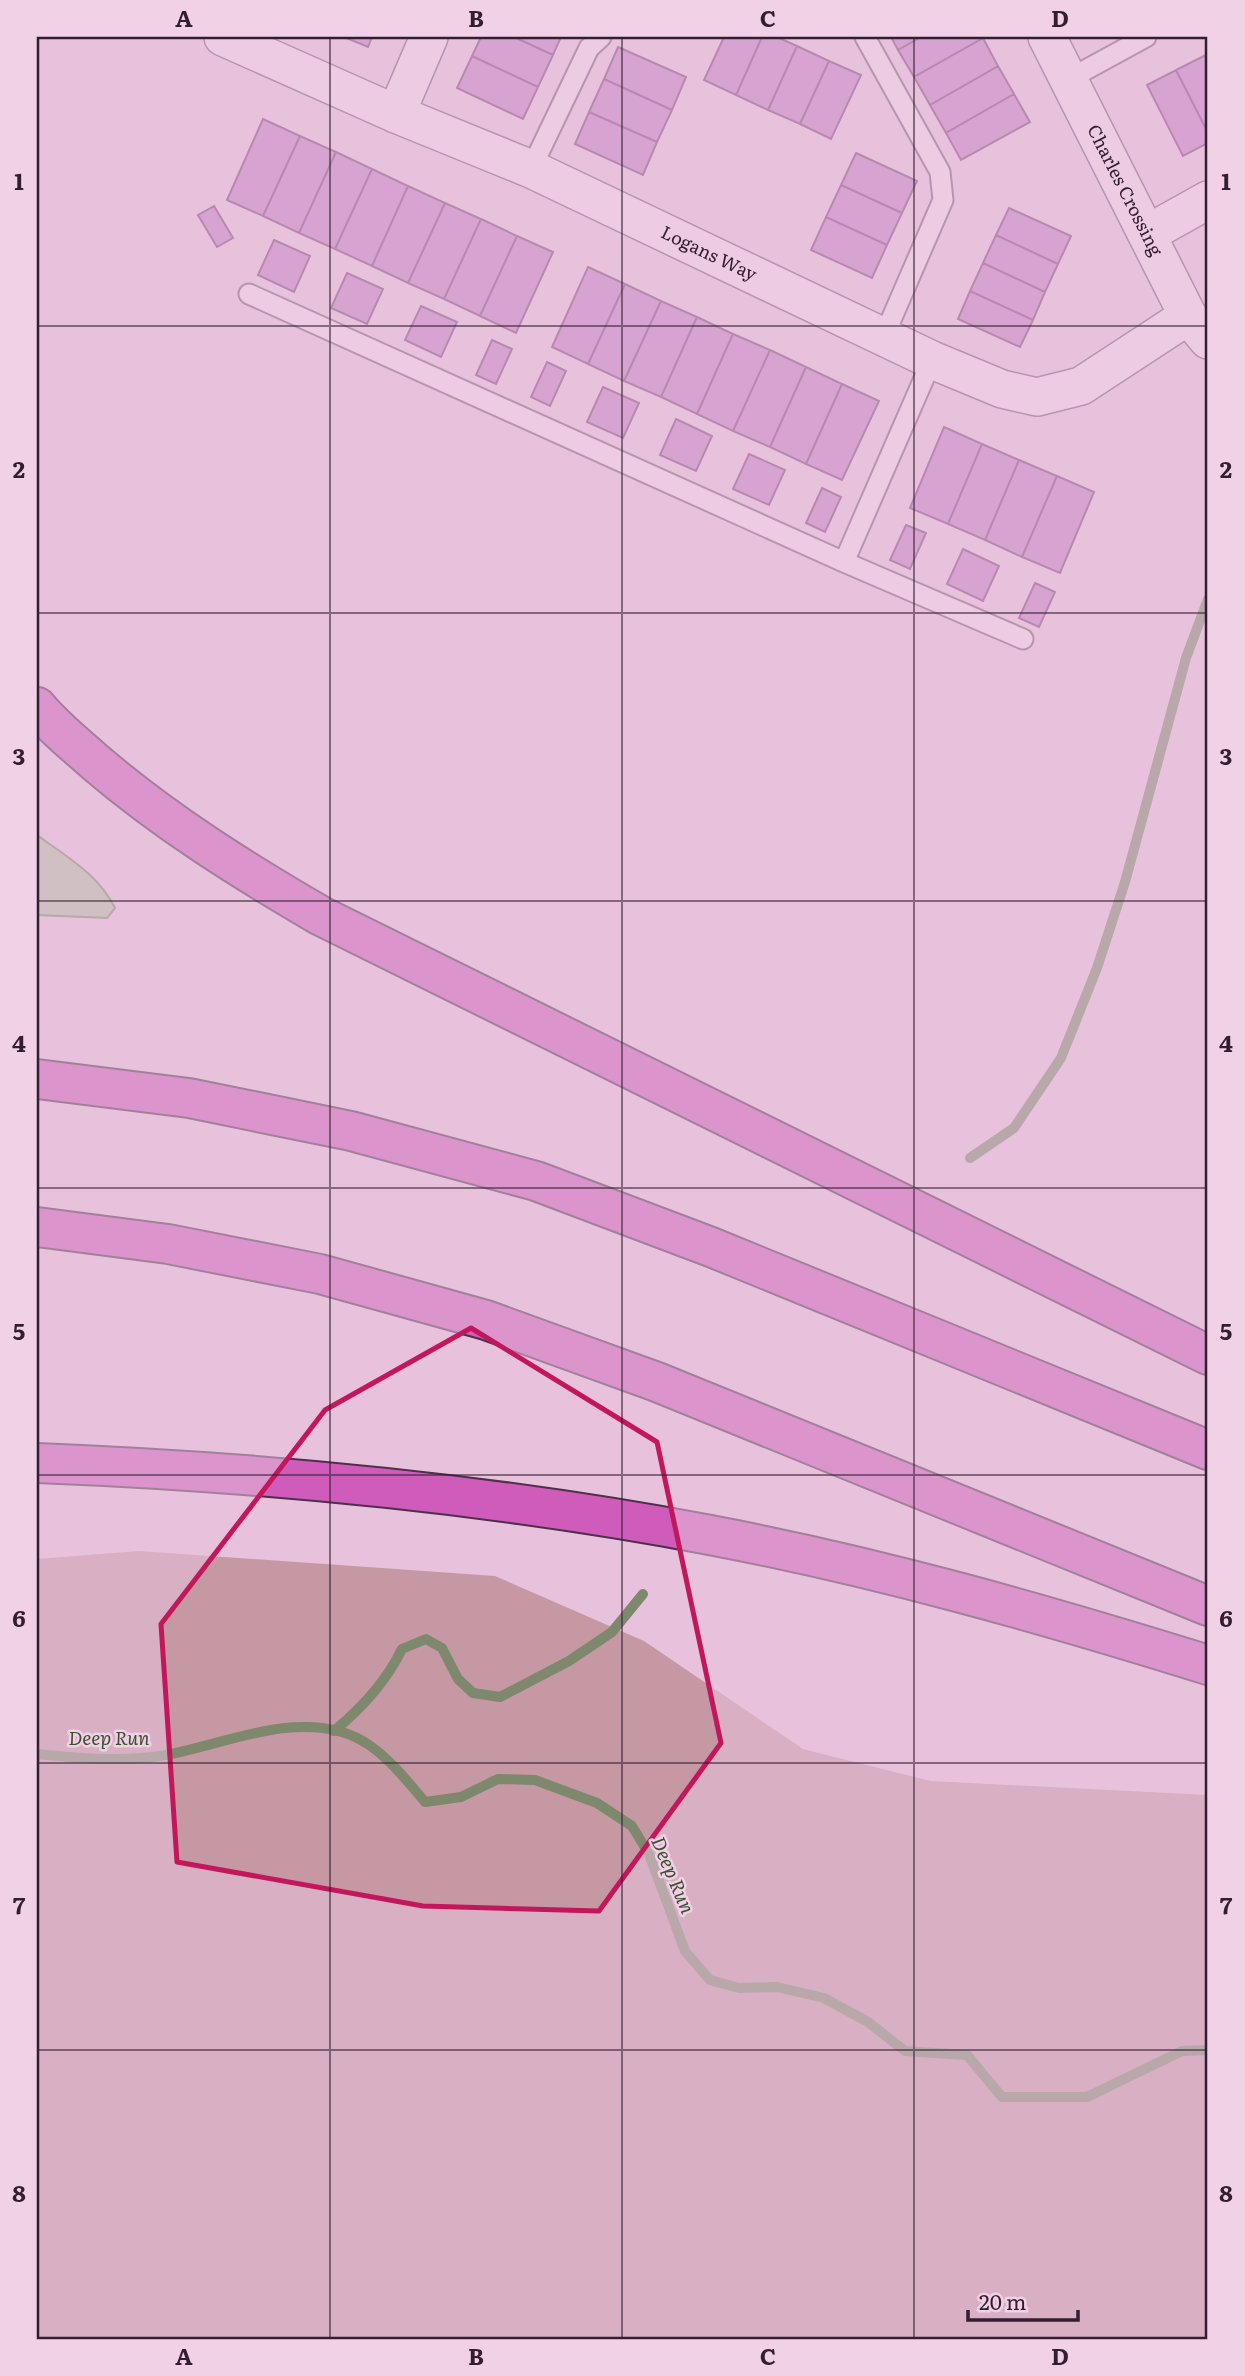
<svg xmlns="http://www.w3.org/2000/svg" width="1245" height="2376" viewBox="0 0 1245 2376" font-family="Literata,serif">
<style>
.green{fill:#c598a4}
.water{fill:#b4bca4;stroke:#7e886c;stroke-width:2}
.lines{fill:none;stroke-linecap:round;stroke-linejoin:round}
.stream{stroke:#7e886c;stroke-width:10}
.building{fill:#c37cc0;stroke:#7d447c;stroke-width:2}
.lane-casing{stroke:#805b7b;stroke-width:23}
.street-casing{stroke:#805b7b;stroke-width:40}
.highway-casing{stroke:#4e2f4c;stroke-width:42}
.lane{stroke:#f4d5ea;stroke-width:19}
.street{stroke:#f4d5ea;stroke-width:37}
.highway{stroke:#cf5cba;stroke-width:38}
.marked{fill:none;stroke:#c2185b;stroke-width:5;stroke-linejoin:round}
.grid{fill:none;stroke:#321e30;stroke-width:2;stroke-opacity:0.55}
.labels{text-anchor:middle;stroke-width:5;stroke-linejoin:round;paint-order:stroke}
.street-label{font-size:18px;fill:#321e30;stroke:#f1d1e6}
.water-label{font-size:19px;font-style:italic;fill:#3d502f;stroke:#f1d1e6}
.neatline{fill:none;stroke:#321e30;stroke-width:2.5}
.grid-label{font-size:23px;text-anchor:middle;font-weight:bold;fill:#321e30}
</style>
<rect width="100%" height="100%" fill="#e8c2dc"/>
<!-- green -->
<path class="green" d="M139,1551L495,1576L644,1641L803,1749L931,1781L1208,1795V2339H37V1559Z"/>
<!-- water -->
<path class="water" d="M37,835C67,857 98,874 115,908L107,918L37,915Z"/>
<g class="lines">
<!-- stream -->
<path class="stream" d="M970,1158L1014,1128L1061,1058L1097,968L1125,882L1186,658L1208,599
M334,1731C363,1707 386,1682 402,1649L426,1639L442,1648L458,1679L473,1693L500,1697L569,1661L612,1632L643,1594
M37,1754C77,1758 120,1762 160,1756C223,1746 309,1703 369,1745C391,1760 408,1782 425,1802L461,1797L498,1779L535,1780L597,1803L632,1826L649,1854L685,1951L710,1980L739,1988L777,1987L824,1998L868,2022L905,2051L967,2055L1002,2097H1087L1182,2051L1208,2050"/>
</g>
<!-- building -->
<path class="building" d="M344,37H372L368,47Z
M481,37H514L553,55L538,87L472,56Z
M514,37H561L553,55Z
M724,37H762L736,95L704,80Z
M762,37H777L797,46L768,110L736,95Z
M891,37H921L898,50Z
M921,37H982L983,38L914,77L898,50Z
M983,38L998,66L930,105L914,77Z
M797,46L829,61L800,124L768,110Z
M618,47L686,77L672,110L604,79Z
M1206,55L1208,60V133L1176,70Z
M472,56L538,87L523,119L457,88Z
M829,61L861,75L831,139L800,124Z
M998,66L1014,94L946,133L930,105Z
M1176,70L1208,133V143L1183,156L1147,85Z
M604,79L672,110L657,142L589,112Z
M1014,94L1030,122L961,160L946,133Z
M589,112L657,142L643,175L575,144Z
M263,119L300,136L263,216L227,200Z
M300,136L336,152L299,233L263,216Z
M336,152L372,169L335,249L299,233Z
M856,153L917,181L902,213L841,185Z
M372,169L408,186L372,266L335,249Z
M841,185L902,213L887,245L826,217Z
M408,186L445,203L408,283L372,266Z
M445,203L481,219L444,299L408,283Z
M214,206L233,238L217,247L198,215Z
M1009,208L1071,236L1058,264L996,235Z
M826,217L887,245L872,278L811,250Z
M481,219L517,236L480,316L444,299Z
M996,235L1058,264L1045,292L983,263Z
M517,236L553,252L516,333L480,316Z
M274,240L310,256L294,292L258,275Z
M983,263L1045,292L1033,320L970,291Z
M588,267L625,284L588,364L552,347Z
M347,273L383,289L367,324L331,308Z
M625,284L661,301L624,381L588,364Z
M970,291L1033,320L1020,347L958,319Z
M661,301L697,317L661,397L624,381Z
M421,306L457,322L441,357L405,340Z
M697,317L733,334L697,414L661,397Z
M733,334L770,350L733,431L697,414Z
M492,340L512,349L496,384L476,375Z
M770,350L806,367L770,447L733,431Z
M547,362L566,371L550,406L531,397Z
M806,367L842,384L806,464L770,447Z
M842,384L879,401L842,480L806,464Z
M603,387L639,403L623,438L587,422Z
M676,419L712,436L696,471L660,455Z
M944,427L982,444L948,524L910,508Z
M982,444L1019,460L985,540L948,524Z
M749,454L785,470L769,505L733,489Z
M1019,460L1057,476L1022,557L985,540Z
M1057,476L1094,492L1060,573L1022,557Z
M822,488L841,497L825,532L806,523Z
M906,525L926,533L910,569L890,560Z
M963,549L999,566L983,601L947,584Z
M1035,583L1055,592L1039,627L1019,618Z"/>
<g class="lines">
<!-- lane casing -->
<g class="lane-casing">
<path id="lane" d="M865,37L940,172L943,200L884,336
M1069,79L1146,37
M531,169L589,48L601,37
M249,294L844,562L1023,639
M844,562L932,360"/>
</g>
<!-- street casing -->
<g class="street-casing">
<g id="street">
<path id="s1" d="M223,37L396,114L531,169L932,360L1002,389L1037,397L1081,386L1188,316"/>
<path id="s2" d="M1047,37L1188,316L1208,340"/>
<path d="M396,114L429,37"/>
<path d="M1147,234L1208,200"/>
</g>
</g>
<!-- highway casing -->
<g class="highway-casing">
<path id="highway" d="M37,707C54,728 75,744 95,762C165,822 242,870 321,916L1208,1355
M37,1079L189,1098L351,1131L536,1181L711,1247L1208,1450
M37,1227L168,1244L320,1274L486,1320L657,1382L1208,1606
M37,1463C262,1472 488,1493 710,1535C879,1567 1044,1614 1208,1665"/>
</g>
<!-- lane -->
<use href="#lane" class="lane"/>
<!-- street -->
<use href="#street" class="street"/>
<!-- highway -->
<use href="#highway" class="highway"/>
</g>
<!-- marked area -->
<path d="M0 0H1245V2376H0ZM471,1328L657,1442L721,1743L599,1911L423,1906L177,1862L161,1624L325,1410Z" fill="#e8c2dc" fill-opacity=".55" fill-rule="evenodd"/>
<path class="marked" d="M471,1328L657,1442L721,1743L599,1911L423,1906L177,1862L161,1624L325,1410Z"/>
<!-- grid -->
<path class="grid" d="M330,37V2339M622,37V2339M914,37V2339M37,326H1208M37,613H1208M37,901H1208M37,1188H1208M37,1475H1208M37,1763H1208M37,2050H1208"/>
<g class="labels">
<!-- street labels -->
<g class="street-label">
<text dy="6" stroke="none"><textPath href="#s2" startOffset="172">Charles Crossing</textPath></text>
<text dy="6" stroke="none"><textPath href="#s1" startOffset="532">Logans Way</textPath></text>
</g>
<!-- water labels -->
<g class="water-label">
<text x="109" y="1745">Deep Run</text>
<text transform="translate(673 1875) rotate(67)" y="7">Deep Run</text>
</g>
</g>
<!-- border -->
<rect width="1245" height="2376" fill="none" stroke="#f1d1e6" stroke-width="77"/>
<!-- scale -->
<path d="M968 2310v10h110v-10" fill="none" stroke="#321e30" stroke-width="3.5"/>
<text x="979" y="2310" font-size="21" fill="#321e30" stroke="#f1d1e6" stroke-width="5" paint-order="stroke">20 m</text>
<rect x="38" y="38" width="1168" height="2300" class="neatline"/>
<g class="grid-label">
<text x="184" y="27">A</text>
<text x="476" y="27">B</text>
<text x="768" y="27">C</text>
<text x="1060" y="27">D</text>
<text x="19" y="190">1</text>
<text x="1226" y="190">1</text>
<text x="19" y="478">2</text>
<text x="1226" y="478">2</text>
<text x="19" y="765">3</text>
<text x="1226" y="765">3</text>
<text x="19" y="1052">4</text>
<text x="1226" y="1052">4</text>
<text x="19" y="1340">5</text>
<text x="1226" y="1340">5</text>
<text x="19" y="1627">6</text>
<text x="1226" y="1627">6</text>
<text x="19" y="1914">7</text>
<text x="1226" y="1914">7</text>
<text x="19" y="2202">8</text>
<text x="1226" y="2202">8</text>
<text x="184" y="2365">A</text>
<text x="476" y="2365">B</text>
<text x="768" y="2365">C</text>
<text x="1060" y="2365">D</text>
</g>
</svg>
